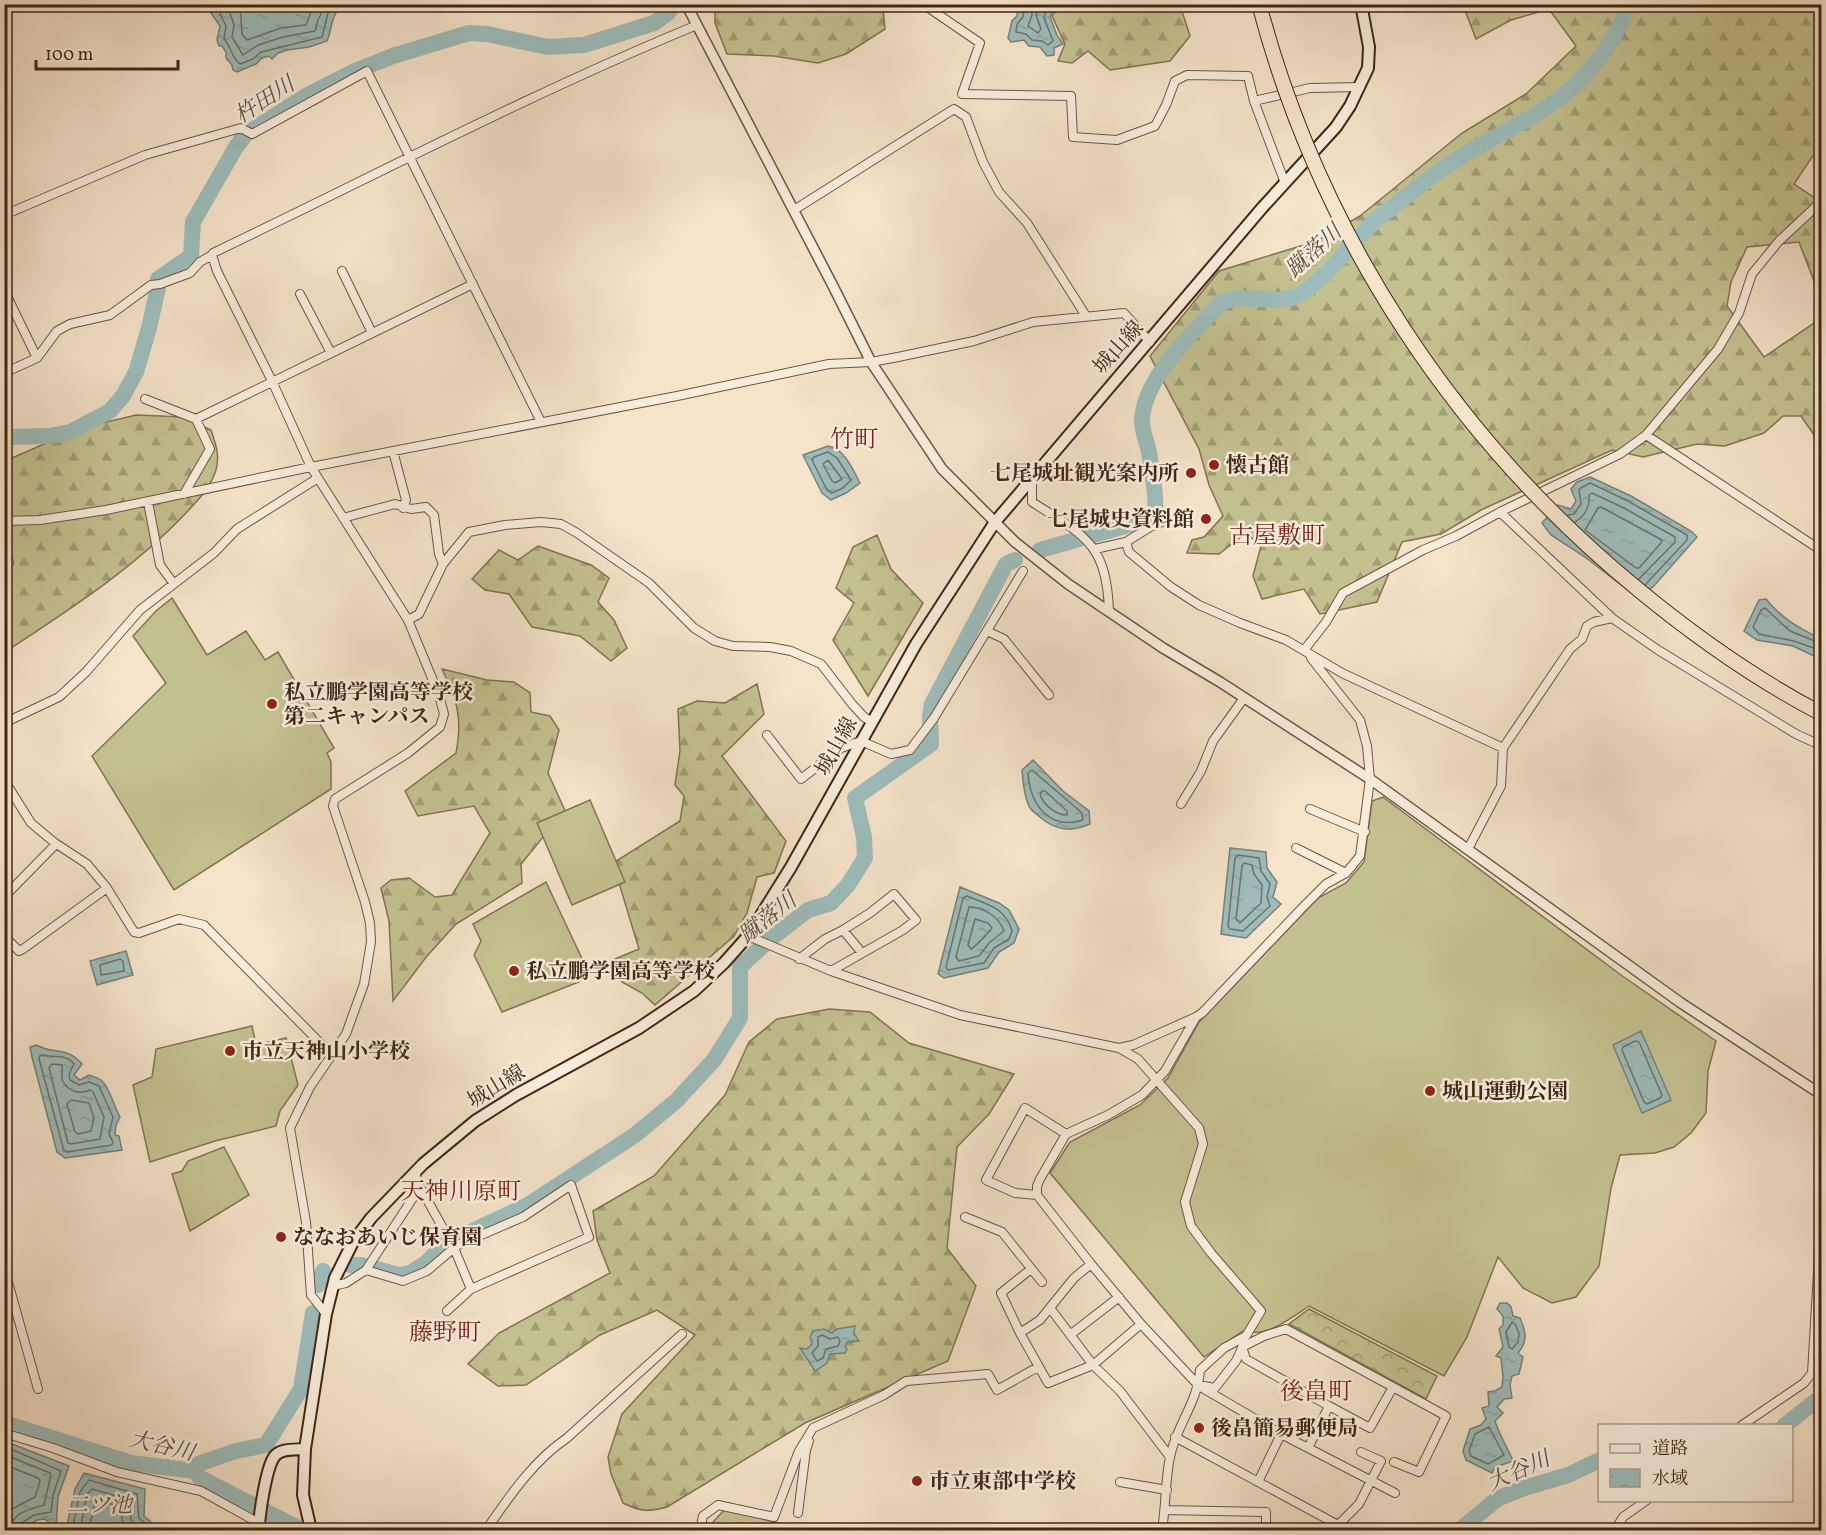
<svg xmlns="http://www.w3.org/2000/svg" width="1826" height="1535" viewBox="0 0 1826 1535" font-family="Vollkorn,'Noto Serif JP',serif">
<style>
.forest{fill:url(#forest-firs);stroke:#827452;stroke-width:1.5;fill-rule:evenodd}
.park{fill:url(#park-crowns);stroke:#827452;stroke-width:1.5}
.pitch{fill:#c4c191;stroke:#827452;stroke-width:1.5}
.water{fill:url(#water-ripples);stroke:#788179;stroke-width:1.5}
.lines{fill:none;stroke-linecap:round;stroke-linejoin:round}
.shore{stroke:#6f7268;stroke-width:1.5}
.river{stroke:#9dbdbc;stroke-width:16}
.minor-casing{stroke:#6e5542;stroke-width:10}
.tertiary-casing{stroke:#6e5542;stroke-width:12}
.secondary-casing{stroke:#412614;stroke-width:14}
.minor{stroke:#f8eddd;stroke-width:8}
.tertiary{stroke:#f8eddd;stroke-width:9}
.secondary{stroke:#f8eddd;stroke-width:10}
.motorway-bridge-casing{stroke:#412614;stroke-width:16;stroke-linecap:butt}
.motorway-bridge{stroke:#f5e3ca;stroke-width:14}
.poi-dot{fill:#8f2418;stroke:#f8eddd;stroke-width:2}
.labels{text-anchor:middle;stroke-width:5;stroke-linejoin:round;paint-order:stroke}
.street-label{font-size:21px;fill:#412614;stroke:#f8eddd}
.poi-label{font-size:21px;font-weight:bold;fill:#412614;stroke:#f8eddd;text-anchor:start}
.water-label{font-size:22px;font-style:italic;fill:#5d5346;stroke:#f8eddd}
.quarter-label{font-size:24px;fill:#7a1f14;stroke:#f8eddd}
</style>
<defs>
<pattern id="forest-firs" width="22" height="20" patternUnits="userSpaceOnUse" patternTransform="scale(1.5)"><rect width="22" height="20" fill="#c4c191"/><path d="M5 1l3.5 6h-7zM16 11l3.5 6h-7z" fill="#a19d75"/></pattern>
<pattern id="park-crowns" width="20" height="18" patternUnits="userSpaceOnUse" patternTransform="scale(1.5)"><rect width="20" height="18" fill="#c4c191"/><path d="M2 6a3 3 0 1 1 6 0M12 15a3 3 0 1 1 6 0" fill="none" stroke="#a19d75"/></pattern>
<pattern id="water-ripples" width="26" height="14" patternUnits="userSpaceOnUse" patternTransform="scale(1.5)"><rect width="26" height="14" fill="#9dbdbc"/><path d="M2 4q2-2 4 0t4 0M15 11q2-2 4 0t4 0" fill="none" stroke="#88a2a1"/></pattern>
</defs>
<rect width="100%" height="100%" fill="#f5e3ca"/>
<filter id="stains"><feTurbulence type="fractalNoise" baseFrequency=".00333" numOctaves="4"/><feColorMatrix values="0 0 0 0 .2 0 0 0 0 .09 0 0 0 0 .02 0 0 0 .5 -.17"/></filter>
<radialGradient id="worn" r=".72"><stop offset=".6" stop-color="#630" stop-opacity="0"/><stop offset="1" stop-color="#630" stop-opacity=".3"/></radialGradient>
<!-- forest -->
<path class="forest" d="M881,5L883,9L885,29L846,54L818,63L774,56L727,54L715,23V5Z
M1060,5H1180L1190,36L1170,61L1110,70L1088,51L1072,63L1058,61L1065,44L1052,16Z
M1463,5H1821V153L1812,157L1794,184L1821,202V445L1801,416H1783L1764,433L1725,446L1697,444L1643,457L1612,450L1481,510L1441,534L1402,542L1377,602L1320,614L1304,589L1262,599L1253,576L1261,546L1246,533L1219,554L1187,553L1192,540L1204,537L1223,516L1209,485L1199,449L1150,356L1219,271L1317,241L1360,216L1462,133L1526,94L1576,46L1549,9L1511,20L1476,39ZM1799,242L1817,289L1814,323L1764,357L1727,306L1731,282L1747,247Z
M136,415L184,417L211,430C216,445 220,455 216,470C210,489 197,501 184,515C132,570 67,611 5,652V461L81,428Z
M877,535L891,569L923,603L868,696L833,640L854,603L836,588L853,547Z
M538,546L591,565L609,578L598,602L614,620L627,648L611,661L580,636L532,627L509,594L485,590L472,579L499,550L518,560Z
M442,669L487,680L514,682L530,693L531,712L550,716L559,730L548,773L567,815L548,831L521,864L522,883L456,924L427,956L393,1001L389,921L381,888L391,880L409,878L435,897L452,895L490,833L474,806L418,816L405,791L456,753C463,717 457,701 442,669Z
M757,684L764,714L722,756L786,841L774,873L757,877L747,913L734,936L655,1005L642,993L622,982L615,959L639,949L613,863L680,821L684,796L675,785L680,751L678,709L697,701L725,703Z
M829,1009L870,1012L909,1043L1014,1074L989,1114L957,1147L947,1248L976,1286L948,1361L805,1423L667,1507C648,1512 641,1512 623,1503L611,1474L608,1457L622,1414L695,1335L657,1310L600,1335L526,1385L498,1386L468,1364L499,1333L610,1273L597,1240L593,1211L654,1176L725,1095L749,1042L777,1019Z"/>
<!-- park -->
<path class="park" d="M1309,1309L1437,1376L1426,1399L1289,1324Z"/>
<!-- pitch -->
<path class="pitch" d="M172,598L207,655L246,631L265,660L278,652L334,748L327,753L331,762V789L174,890L92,756L166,683L133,636L156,611Z
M1383,797L1621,975L1716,1041L1708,1071L1706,1113L1691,1133L1674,1147L1655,1153L1620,1155L1611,1188L1599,1266L1576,1297L1552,1303L1523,1288L1498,1257L1467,1337L1444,1376L1309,1306C1290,1319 1266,1338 1243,1331L1204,1357L1050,1173L1070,1142L1140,1105L1168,1078L1199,1022L1318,898L1346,883L1364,862L1372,801Z
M590,800L625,882L572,905L537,823Z
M546,882L585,965L579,982L502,1012L474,955L481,941L473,924Z
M252,1026L256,1045L286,1038L298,1085L280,1111L276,1126L215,1141L150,1162L133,1085L152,1077L156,1049Z
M224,1147L249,1195L190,1231L172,1174L182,1171L188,1161Z
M725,1509L805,1530H712L713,1522Z"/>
<!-- water -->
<path class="water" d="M219,5V4L350,5C330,7 333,28 327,41L309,47L287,50L278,53L272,59L269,56L262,58L256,64L237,72L233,70L232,65L226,58V52L222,46H219L217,40L220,26L211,13Z
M1018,5H1055L1050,17L1057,35L1063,44L1054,48V55L1047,56L1040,47L1029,46L1024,40L1011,42L1008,38L1012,21L1017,16Z
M828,446C844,448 853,470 860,483L846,493L831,500L822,493L803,455Z
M1590,477L1631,496L1691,531L1697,537L1653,587L1637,597L1585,557L1551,535L1542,523L1558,505L1571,509L1576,501L1571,489L1577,482Z
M1766,599C1782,619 1799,628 1821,639V656L1818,658L1793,646L1757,640L1744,631L1759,600Z
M1033,760L1063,791L1089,811L1090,824C1071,832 1057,831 1041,818C1038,815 1032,811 1030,808C1024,798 1023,781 1022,770Z
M1230,848L1266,852L1267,868L1277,882L1273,897L1281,904L1246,938L1221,934Z
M960,887L999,903L1009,910L1019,929L1014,943L999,952L988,968L944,978L938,974Z
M126,951L133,975L97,985L90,961Z
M1641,1031L1671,1100L1642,1113L1613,1045Z
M36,1045C54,1055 67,1046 82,1064L74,1075L80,1080L89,1075C92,1076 99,1078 102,1081C110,1088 114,1107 120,1117L116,1125L115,1135L119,1136L122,1150L65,1158L57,1152L32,1057L30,1047Z
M1500,1303H1507L1511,1307L1513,1316L1520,1318C1526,1332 1528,1341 1518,1353L1523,1357L1519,1374L1512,1376L1510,1385L1512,1398L1504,1399L1497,1407L1503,1413L1495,1421C1499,1435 1508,1448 1513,1461L1495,1467L1492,1473L1466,1460L1463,1451L1470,1429L1481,1425L1486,1419L1482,1408L1489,1406L1488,1392L1495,1391L1502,1387L1503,1377L1501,1358L1496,1356L1503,1347L1499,1329L1503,1325V1316L1497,1309Z
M855,1326L854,1334L859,1341L847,1342L845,1346L847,1349L845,1353L830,1354L827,1363L815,1371L800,1348L807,1349L812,1344L810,1337L813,1331L824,1329L832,1333L837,1329Z
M12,1444L69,1466L58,1497L56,1529L45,1519L37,1520L21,1530H5V1447Z
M84,1473L145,1489L144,1516L158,1528V1530H66L75,1489Z"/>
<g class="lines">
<!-- shore -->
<path class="shore" d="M223,4L220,14L226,26L224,39C232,48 231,57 240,64L253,59L261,52L322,37L328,13L335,4
M231,4L230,13L234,25L232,37L243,55L258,45L283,37L315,31L318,20L326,4
M240,4L242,34L247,40L281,28L306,25L314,4
M1024,4L1023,17L1017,24L1016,32L1026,34L1032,40L1042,41L1048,45L1053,41L1044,18L1048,4
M1031,4L1032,15L1028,26L1038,33L1041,29L1036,15L1040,4
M828,452L837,458L851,480L843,488L832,493L827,490L812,460L814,457Z
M828,460L842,479L835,483L832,481L823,464Z
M1601,507L1662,540L1661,543L1639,568H1636L1585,530L1598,508Z
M1568,515L1574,514L1581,504L1579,489L1590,483L1628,501L1687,535V540L1645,585
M1575,522C1585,516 1590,506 1589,495L1592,493L1624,508L1675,537V542L1639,579
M1822,644L1790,631L1765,608L1761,610L1753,627L1759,634L1794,641L1822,651
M1032,770L1082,813L1083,820C1049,831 1030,804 1028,773Z
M1042,791H1045L1067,811V815C1056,815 1043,805 1040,794Z
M1238,855L1259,858L1261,871L1270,884L1267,897L1270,906L1243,931L1230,929L1228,926L1235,858Z
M1244,863L1252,865L1254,874L1262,885L1261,903L1240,923L1236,919L1242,866Z
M967,896C988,905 1005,907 1012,931L1009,939L994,948L984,963L948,970L946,967L963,898Z
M969,907C984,907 999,917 1004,931L989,943L979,956L959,961L956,957Z
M975,919L988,923L992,928C989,932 974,948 971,949L968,945Z
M120,959L123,961L124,971L101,975L100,965Z
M1635,1041L1639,1042L1662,1095L1660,1098L1647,1104L1644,1102L1622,1050L1623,1047Z
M40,1055C51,1058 66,1053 74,1064L69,1074L70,1080L79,1085L89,1082L99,1086L113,1117L109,1134L113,1142L112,1145L67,1152L64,1151L39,1059Z
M52,1064L62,1065V1080C68,1091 78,1095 90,1090L93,1092L104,1117L100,1139L71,1144L68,1143L49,1068Z
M71,1100L89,1103L94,1118L91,1131L78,1134L75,1132L67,1104Z
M1512,1322L1515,1324L1519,1333L1518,1342L1512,1349L1509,1347L1506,1332Z
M822,1335L830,1339L838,1337L840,1341L838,1346L826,1349L823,1358L817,1361L812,1353L818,1346V1337Z
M1489,1427L1504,1455L1488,1464L1471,1456L1469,1451L1475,1434Z
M4,1452L13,1450L61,1471L53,1495L51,1512L34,1515L20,1524L18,1530
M4,1459L13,1458L50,1473L51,1475L44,1505C30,1509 11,1513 10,1530
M4,1468H13L38,1478L40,1481L35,1497L12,1509L4,1517
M72,1530L80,1492L89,1480L137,1494L139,1518L152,1530
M80,1530L87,1494L92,1489L130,1500L131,1520L140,1530
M89,1530L95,1502L98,1500L121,1507L122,1520L127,1530"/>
<!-- river -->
<path class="river" d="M4,437L50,436L70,432L110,411L123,396L136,372L149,328L158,288V279L191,256L193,222L236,147L246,134L306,96L355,71L393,56L469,33L487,34L548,47L584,45L654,23L668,13L674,4
M1040,550L1150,519C1152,516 1154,514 1155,511C1157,500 1151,464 1149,452C1147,442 1142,432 1142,421C1143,379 1191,335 1218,306C1236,288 1277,309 1301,294C1333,273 1353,239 1382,215C1407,196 1432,175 1459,158C1482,143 1506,132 1530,118C1577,91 1610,55 1629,4
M350,1265H361L399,1275L410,1273L426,1263L445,1244L528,1205L635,1135L676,1101L714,1060L740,1018V967L769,940L808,910L831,903L848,885L865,858L864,837L855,798L931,744L930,716L932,704L1006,564L1015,560
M318,1285L323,1271
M4,1423L131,1463L195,1471L200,1478L302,1530
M1784,1426L1822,1396
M195,1471L198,1464L236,1451L266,1445L301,1389L313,1313
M1460,1530L1497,1499L1524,1488L1568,1475L1600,1460"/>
<!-- minor casing -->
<g class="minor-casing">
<path id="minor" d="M923,4L980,43L962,94L1071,96L1073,137L1117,140L1155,126L1166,105L1175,81L1187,75L1248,76L1254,101L1310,88L1360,87
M4,12L17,4
M1254,101L1285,183
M794,210L954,109L966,117L983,162L999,192L1027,223L1086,316
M4,215L145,155L241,128L252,134L367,71L541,422
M212,255L217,271L272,381L311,467L408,620L439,695L444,714L440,727L408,753L335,799L333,806L365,902L370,923L371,942L364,984L346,1034L310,1087L290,1128L306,1222L311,1295L326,1314
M342,271L372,333
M4,290L37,358
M300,294L331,353
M4,373L37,358L57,331L70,324L110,315L151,285L160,284L190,273L200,262L212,255L213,253C374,176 532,93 697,25
M145,399L196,419
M1646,435L1822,551
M393,451L406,500L403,508
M1032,478V502C1085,536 1106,543 1109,610
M184,494L210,449L196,419L473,284
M148,502L160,565L174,584
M1500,512L1612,618L1658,650L1796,734L1822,746
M343,518L395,504L411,509L426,507L434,515L439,554L443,564
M4,521L40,520L106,510L311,467L677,396L829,364L871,362L898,357L974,341L1033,322L1124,313L1150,342
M4,542L9,563
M1126,542L1150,527L1169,519
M1095,549L1126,542L1129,552L1171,587L1199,605L1240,623L1286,640L1342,673L1503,748L1501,786L1468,849
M408,620L419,614L443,564L469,532L505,525L541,522L561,524L577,533L649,583L694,628L715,641L733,646L770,647L791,651L821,664L852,704L864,717L872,722
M987,631L1004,639L1049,695
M1305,649L1326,622L1343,593L1423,550L1456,536L1504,510L1620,454L1646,435L1718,349L1739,313L1752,274L1779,241L1822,201
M4,723L59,697L86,672L140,610L214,553L237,529L318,478
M767,735L801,779L841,748L861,741L891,754L910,750L934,718L1023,571
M1503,748L1570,649L1582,639L1587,626L1594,622L1612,618
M4,780L31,823L55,843L87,864L107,888L134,932L139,933L179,919L204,925L331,1054
M1181,804L1201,771L1213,741L1244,698
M1310,809L1365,832
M1296,848L1346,873
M4,897L56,844
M4,936L19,951L23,949L107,888
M748,936L831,971L960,1015L1119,1048L1138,1059L1199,1128L1203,1144L1185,1202L1191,1226L1211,1253L1261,1311L1246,1336L1224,1348L1200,1370C1198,1402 1176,1426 1170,1457C1165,1481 1166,1506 1162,1530
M799,959L825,939L843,930
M831,971L903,930L916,920L894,894L870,913L843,930L862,953
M1196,1017L1165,1071L1142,1095L1108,1115L1066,1134L1040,1179L1037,1186V1195L1091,1264L1141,1324L1199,1386L1281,1434L1395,1493
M1119,1048L1133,1045L1196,1017L1202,1013L1304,906L1326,884L1346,873L1360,856L1370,779L1367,746L1360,720L1311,658
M1037,1195L1015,1193L986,1180L1025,1108L1066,1134
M965,1217L1002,1232L1042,1282
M1091,1264L1074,1278L1040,1320L1020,1333L1048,1383L1093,1365L1141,1324
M4,1268L38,1389
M366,1270L403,1281L427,1271L454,1248L458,1245L523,1217L571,1185L589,1237L471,1289L454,1248L420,1187
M333,1286L346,1283L366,1270L420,1187L415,1173
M1050,1308L1093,1365L1120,1391L1170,1457
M447,1311L471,1289
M1020,1333L1001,1293L1031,1269
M1070,1335L1119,1297
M1204,1386L1215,1388L1236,1361L1243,1346
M1393,1387L1446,1416L1419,1472L1394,1462
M1741,1426L1804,1383L1812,1373L1822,1206
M4,1433L53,1448L117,1472L201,1491L259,1523
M1175,1437L1338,1525L1359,1504L1381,1461L1361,1452
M1308,1448L1329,1406L1370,1428L1393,1387L1286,1329L1264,1336L1242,1347L1246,1359L1329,1406
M1120,1482L1167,1490
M1258,1482L1281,1434
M1165,1510L1266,1512V1530
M798,1513L806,1450L809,1441
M486,1530C509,1497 533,1461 567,1438L682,1334
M700,1530L703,1516L718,1505L774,1517L799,1451L813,1428L884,1395L906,1381L988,1374L997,1390L1038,1367
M1615,1530L1623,1517L1647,1500"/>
</g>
<!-- tertiary casing -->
<g class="tertiary-casing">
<path id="tertiary" d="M686,4L833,286L871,362L942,469L1015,542L1068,584L1163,648L1220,682L1370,779L1681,1003L1822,1095"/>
</g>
<!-- secondary casing -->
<g class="secondary-casing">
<path id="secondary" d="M259,1530C259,1515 266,1469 274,1457C280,1448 295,1450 305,1449
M311,1530L303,1495L305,1449L326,1314L335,1278L353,1242L371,1218L423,1164L475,1121L516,1095L639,1028L694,991L724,963L748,936L791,867L916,644L995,522L1262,208L1336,127L1350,106L1368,68L1369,47L1361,4"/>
</g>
<!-- minor -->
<use href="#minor" class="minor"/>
<!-- tertiary -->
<use href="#tertiary" class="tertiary"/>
<!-- secondary -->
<use href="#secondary" class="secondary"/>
<!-- motorway-bridge casing -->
<g class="motorway-bridge-casing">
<path id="motorway-bridge" d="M1259,4C1320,236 1455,440 1640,591C1696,637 1757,680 1822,714"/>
</g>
<!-- motorway-bridge -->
<use href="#motorway-bridge" class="motorway-bridge"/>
</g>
<!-- markers -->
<g class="poi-dot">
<circle cx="1214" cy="465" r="6"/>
<circle cx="1191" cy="473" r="6"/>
<circle cx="1206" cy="519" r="6"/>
<circle cx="272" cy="704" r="6"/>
<circle cx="514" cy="971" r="6"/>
<circle cx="230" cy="1051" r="6"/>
<circle cx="1430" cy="1091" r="6"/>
<circle cx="281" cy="1237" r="6"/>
<circle cx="1199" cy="1428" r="6"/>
<circle cx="917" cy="1481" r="6"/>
</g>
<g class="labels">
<!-- street labels -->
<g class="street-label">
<text transform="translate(1118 347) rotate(-48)" y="7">城山線</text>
<text transform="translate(836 746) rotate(-61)" y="7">城山線</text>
<text transform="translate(496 1086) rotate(-31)" y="7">城山線</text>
</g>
<!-- poi labels -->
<g class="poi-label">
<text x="1226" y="472">懐古館</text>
<text x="1179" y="480" text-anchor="end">七尾城址観光案内所</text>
<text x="1194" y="526" text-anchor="end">七尾城史資料館</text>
<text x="284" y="699">私立鵬学園高等学校<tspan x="284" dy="24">第二キャンパス</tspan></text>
<text x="526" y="978">私立鵬学園高等学校</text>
<text x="242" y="1058">市立天神山小学校</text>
<text x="1442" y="1098">城山運動公園</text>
<text x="293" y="1244">ななおあいじ保育園</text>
<text x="1211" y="1435">後畠簡易郵便局</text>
<text x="929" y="1488">市立東部中学校</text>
</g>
<!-- water labels -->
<g class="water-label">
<text transform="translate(264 99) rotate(-33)" y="8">杵田川</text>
<text transform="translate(1313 250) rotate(-42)" y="8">蹴落川</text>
<text transform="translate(767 917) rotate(-38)" y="8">蹴落川</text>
<text transform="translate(162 1445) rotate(13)" y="8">大谷川</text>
<text transform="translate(1518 1470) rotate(-24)" y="8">大谷川</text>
<text x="99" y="1512">二ツ池</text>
</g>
<!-- quarter labels -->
<g class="quarter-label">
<text x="854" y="447">竹町</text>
<text x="1277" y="543">古屋敷町</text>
<text x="461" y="1199">天神川原町</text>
<text x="445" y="1340">藤野町</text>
<text x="1316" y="1399">後畠町</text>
</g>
</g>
<!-- margin -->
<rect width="1826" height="1535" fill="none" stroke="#f5e3ca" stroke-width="24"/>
<rect x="6" y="6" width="1814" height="1523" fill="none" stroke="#412614" stroke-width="3"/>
<rect x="12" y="12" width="1802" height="1511" fill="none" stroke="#412614" stroke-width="1.5"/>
<!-- legend -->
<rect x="1598" y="1424" width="195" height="78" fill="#f8eddd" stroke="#af9d8d" stroke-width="1.5"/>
<rect x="1610" y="1444" width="30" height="9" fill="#f8eddd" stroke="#af9d8d" stroke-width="1.5"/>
<text x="1652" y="1454" font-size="18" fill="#412614">道路</text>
<rect x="1610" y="1469" width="30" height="18" fill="url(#water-ripples)" stroke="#af9d8d" stroke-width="1.5"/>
<text x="1652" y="1484" font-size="18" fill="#412614">水域</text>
<!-- scale -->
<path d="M36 60v9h142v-9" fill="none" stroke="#412614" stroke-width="3"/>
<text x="45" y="60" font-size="18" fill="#412614" stroke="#f8eddd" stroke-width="4.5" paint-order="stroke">100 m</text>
<rect width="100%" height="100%" filter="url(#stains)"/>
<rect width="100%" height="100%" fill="url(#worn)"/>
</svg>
